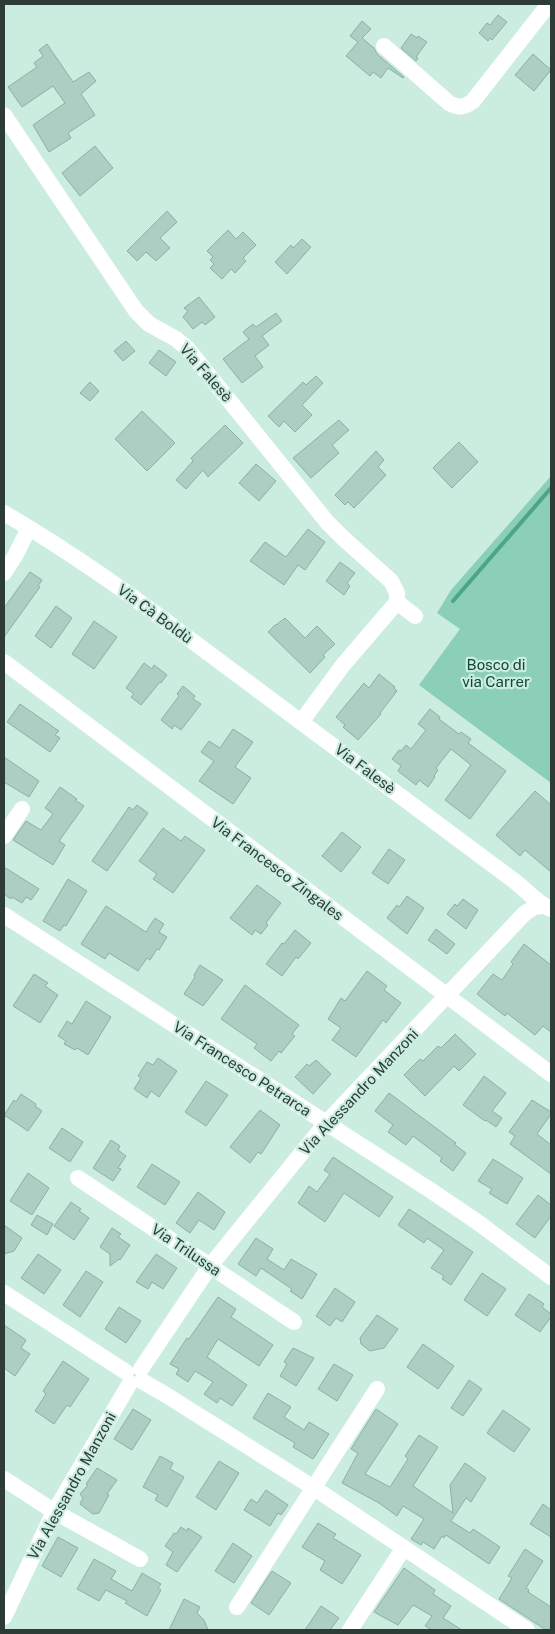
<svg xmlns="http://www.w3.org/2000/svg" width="555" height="1634" viewBox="0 0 555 1634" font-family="'Public Sans',sans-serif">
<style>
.green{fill:#8bcfb8}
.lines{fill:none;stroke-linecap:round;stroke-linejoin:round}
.stream{stroke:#4ca58a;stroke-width:4}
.building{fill:#adcfc3;stroke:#8eafa3}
.minor{stroke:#fff;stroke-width:16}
.labels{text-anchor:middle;stroke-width:4.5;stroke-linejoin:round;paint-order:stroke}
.street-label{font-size:15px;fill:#2e3c37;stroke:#caede0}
.park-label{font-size:15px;fill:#0f4436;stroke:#caede0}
</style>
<rect width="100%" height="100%" fill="#caede0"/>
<!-- green -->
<path class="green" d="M551,476V783L419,685L460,629L437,613L451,590Z"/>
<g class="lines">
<!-- stream -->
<path class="stream" d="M453,601L551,488"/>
</g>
<!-- building -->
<path class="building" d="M498,15L507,22L492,40L490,38L488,41L479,33L487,23L490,25Z
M362,21L371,29L362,38L374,48L377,54L404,77L403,78L388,68L381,78L373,72L370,76L346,56L358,42L350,36Z
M411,34L417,38L418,36L427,42L416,57L418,58L416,61L401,48Z
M47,44L73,82L89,72L96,81L81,94L95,115L68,133L71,138L49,152L33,125L65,103L53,86L22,107L8,87L37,67L34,63L43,56L39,50Z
M533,54L551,70L534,91L515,75Z
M95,146L113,168L80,196L62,173Z
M167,211L177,222L160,238L170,248L156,261L146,252L137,261L127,251Z
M228,230L236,239L243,232L256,245L243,258L246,261L235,273L231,269L222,279L210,268L214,264L210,260L213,257L207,251Z
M302,239L311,247L287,274L275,262L291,245L293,248Z
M199,297L215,317L205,325L202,322L193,329L183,317L188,311L184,308Z
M276,313L282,321L262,336L269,345L255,356L263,367L242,383L223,359L249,339L243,332L253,324L256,327Z
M126,341L135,351L123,361L114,351Z
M159,350L176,362L166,376L149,363Z
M316,376L323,383L302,405L312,415L295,432L284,421L279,427L268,416L303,382L306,385Z
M90,382L99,391L90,401L80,393Z
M142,411L175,443L147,471L115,439Z
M339,420L349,430L332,445L339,453L311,478L293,458Z
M225,425L243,443L208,477L203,470L186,489L176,480L193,461L191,458Z
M459,442L478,462L452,488L433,468Z
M376,451L384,460L378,467L386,475L354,508L348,502L345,505L335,495Z
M256,464L276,481L259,501L239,483Z
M308,529L325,542L305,570L298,565L284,585L250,561L265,542L286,557Z
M340,562L355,573L347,583L350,586L344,595L326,581Z
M30,572L42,580L38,586L40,587L4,637V608Z
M56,606L72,618L51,648L35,636Z
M285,618L305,638L317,626L335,644L323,655L325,657L310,673L268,632L275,625H276Z
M94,621L117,637L94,669L72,654Z
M144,663L152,669L154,665L167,675L161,683L160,682L141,705L131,697L134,694L126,688Z
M379,674L395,687L394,688L397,691L380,713L381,714L358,740L343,727L345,725L336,717L364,683L369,688Z
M183,686L195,696L193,699L201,704L181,730L174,725L172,729L161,720L179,696L177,694Z
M20,704L59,731L55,735L60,738L50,752L7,722Z
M430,709L440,717L439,719L459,734L461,732L471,739L468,743L506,771L470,819L445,800L471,765L451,749L436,768L438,770L434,776L435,777L428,787L419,780L416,785L398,771L401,766L392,759L399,750L401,751L406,745L411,749L426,730L418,724Z
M233,729L253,742L235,767L251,778L233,804L199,781L214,761L201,752L209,741L220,748Z
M4,757L39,781L29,797L4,782Z
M60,787L77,799L75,800L84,806L59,841L65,845L53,865L13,840L26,821L41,830L53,814L45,808Z
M535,791L551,805V872L525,850L520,856L496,835Z
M137,805L148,813L107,871L92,861L129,807L133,810Z
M163,828L181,841L185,836L205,850L173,893L153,879L157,874L139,861Z
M342,832L361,847L341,872L322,856Z
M389,849L405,860L388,884L372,873Z
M4,867L39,889L31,900L26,897L22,903L12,897L11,899L4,894Z
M68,879L87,891L66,926L64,925L60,931L43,921Z
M257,885L281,903L266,923L268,925L261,934L255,930L252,935L230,918Z
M407,896L424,908L407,934L387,918L397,905L399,907Z
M463,899L478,910L466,929L447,914L455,904L457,906Z
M106,906L146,932L155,918L164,924L159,932L167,937L159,950L157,949L150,960L147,958L138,971L109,953L105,959L81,944Z
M436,929L455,944L447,954L428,940Z
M295,930L311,943L298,959L296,957L282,976L266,964L282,943L284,944Z
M524,944L551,965V1032L543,1026L535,1035L507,1013L505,1016L477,994L493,974L502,980L513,964L511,962Z
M200,965L223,980L203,1006L184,994L195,977L194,975Z
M367,971L387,986L384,990L401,1003L386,1023L383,1020L356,1057L332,1040L341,1028L328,1019L341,998L345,1001Z
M34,974L48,983L45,986L58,995L40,1023L13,1006Z
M245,985L299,1025L292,1034L295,1036L281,1053L279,1051L271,1061L254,1048L257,1044L221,1019Z
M86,1001L111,1017L88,1055L77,1048L75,1050L64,1044L66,1041L58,1036L67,1021L72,1024Z
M455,1034L476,1054L459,1071L454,1066L425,1096L404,1075L420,1059L423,1061L438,1046L441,1048Z
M158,1058L177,1071L159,1097L151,1091L147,1098L134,1089L141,1078L138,1076L147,1062L153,1065Z
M316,1060L331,1074L313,1094L295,1077L307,1064L309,1066Z
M484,1076L506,1093L492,1111L502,1118L496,1127L486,1120L485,1121L463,1105Z
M206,1081L228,1095L206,1126L185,1112Z
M389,1093L456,1143L454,1144L466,1153L453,1171L440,1161L442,1158L413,1136L406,1145L388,1132L393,1125L375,1111Z
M21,1094L36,1104L35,1106L42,1111L28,1131L4,1115L14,1100L16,1102Z
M532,1100L551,1112V1114L537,1134L551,1145V1174L510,1144L515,1136L509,1132Z
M260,1110L280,1125L261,1154L258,1152L250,1163L230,1147Z
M62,1128L83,1142L70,1162L49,1148Z
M111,1140L120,1146L118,1150L126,1156L118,1168L121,1169L113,1181L93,1168Z
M333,1157L393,1197L379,1217L344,1193L325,1222L298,1203L309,1186L317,1192L330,1174L324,1170Z
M493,1159L523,1178L507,1204L489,1193L492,1189L478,1181Z
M152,1164L180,1182L165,1205L137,1187Z
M28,1173L49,1188L32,1215L10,1201Z
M198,1192L225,1212L214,1230L199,1220L190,1233L176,1223Z
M538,1195L551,1205V1216L535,1238L516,1224Z
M71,1202L81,1209L79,1211L89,1218L74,1240L54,1226Z
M409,1209L473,1252L451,1285L442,1279L444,1276L431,1268L444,1250L427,1238L424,1243L398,1225Z
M37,1215L53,1224L47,1235L31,1225Z
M4,1225L22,1238L14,1251L4,1254Z
M112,1228L121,1234L118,1237L130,1245L120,1260L119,1259L110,1266V1254L100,1247Z
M256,1238L273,1249L267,1259L284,1270L291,1259L317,1274L302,1299L290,1291L292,1289L261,1268L256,1276L238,1264Z
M38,1254L61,1270L44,1294L21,1278Z
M156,1254L177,1268L163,1289L152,1282L148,1289L136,1282Z
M86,1271L103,1282L80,1317L63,1305Z
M482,1273L506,1289L487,1316L464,1300Z
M335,1288L355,1302L342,1322L336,1318L330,1326L316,1316Z
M529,1294L544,1304L542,1307L551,1314V1317L540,1332L515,1315Z
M218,1297L236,1309L231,1317L273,1345L259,1366L218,1339L207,1357L247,1385L232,1406L220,1398L217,1403L204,1394L213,1382L195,1371L188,1382L176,1374L179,1369L170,1364L187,1338L189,1339Z
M119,1307L141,1321L126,1343L105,1329Z
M377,1315L398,1329L384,1348L370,1351L361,1344L360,1338Z
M4,1325L26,1340L21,1348L30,1354L15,1376L4,1368Z
M423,1344L454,1366L438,1389L407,1367Z
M293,1348L314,1358L296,1386L280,1376L287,1364L284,1362Z
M63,1361L89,1379L70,1407L67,1405L54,1424L35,1411L46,1394L43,1391Z
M334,1364L353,1375L337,1401L318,1389Z
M469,1380L482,1389L463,1416L451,1408Z
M268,1393L291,1407L284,1417L304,1430L309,1422L329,1434L313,1459L293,1447L295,1443L253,1418Z
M133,1409L151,1420L132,1450L114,1439Z
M376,1409L398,1424L365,1474L390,1487L408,1459L405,1456L419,1435L438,1447L413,1486L453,1513L450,1485L465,1463L486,1478L471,1502L466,1498L451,1521L470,1533L473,1529L500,1547L489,1564L446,1535L444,1538L442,1536L434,1549L423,1542L421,1545L411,1539L424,1519L403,1506L397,1516L379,1503L342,1483L358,1453L351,1449Z
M503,1410L530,1429L514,1452L487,1433Z
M160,1456L173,1463L170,1469L184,1477L167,1507L155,1500L158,1495L143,1487Z
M219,1461L239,1473L216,1510L196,1497Z
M97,1468L117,1480L107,1494L109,1495L99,1513L93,1514L80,1504L83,1498L80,1494L88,1485L86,1484Z
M266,1490L288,1505L281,1515L278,1513L270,1526L244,1510L251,1499L257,1503Z
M543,1504L551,1510V1537L530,1524Z
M318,1523L336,1534L333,1538L361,1555L342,1584L320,1570L325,1561L302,1547Z
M181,1527L187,1531L188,1528L202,1537L177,1572L166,1565L173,1552L165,1546L174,1533L176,1534Z
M58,1537L78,1548L61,1577L42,1566Z
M233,1543L252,1556L234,1583L215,1571Z
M525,1549L543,1561L526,1588L529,1590L528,1592L551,1607V1630H546L499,1599L512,1578L508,1576Z
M94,1559L116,1571L111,1579L132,1591L142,1573L161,1584L158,1588L161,1590L147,1616L125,1603L127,1601L106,1590L99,1601L77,1589Z
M404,1568L435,1590L433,1594L451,1606L443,1618L462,1630H432L425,1626L432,1616L413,1605L398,1625L374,1612Z
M272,1571L291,1583L269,1615L251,1603Z
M184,1599L200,1607L197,1613L204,1620L208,1630H169Z
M321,1606L339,1618L330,1630H305Z"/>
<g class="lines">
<!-- minor -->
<path class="minor" d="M384,46L449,103C458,108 464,108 473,101L549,4
M4,115L136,311L149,324L176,339L187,348L327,522L343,538L391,581L397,593V602L343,665L301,722
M4,513C54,542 101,574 148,608L517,883C528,892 538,904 551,909
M4,573L15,556L29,528
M397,602L415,616
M4,662L551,1074
M4,836L22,809
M4,915L430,1190L476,1221L551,1277
M78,1178L294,1322
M4,1293L126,1372
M141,1369L210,1266L326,1123L524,914L534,907L542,906
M142,1381L166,1395L314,1488L527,1630
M4,1479L55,1512L140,1559
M237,1607L377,1389
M4,1617L53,1514L130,1383
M350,1630L403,1549"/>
</g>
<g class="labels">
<!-- street labels -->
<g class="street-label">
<text transform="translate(206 373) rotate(49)" y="5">Via Falesè</text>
<text transform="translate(155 614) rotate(36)" y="5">Via Cà Boldù</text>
<text transform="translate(365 769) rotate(37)" y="5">Via Falesè</text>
<text transform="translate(277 869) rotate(37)" y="5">Via Francesco Zingales</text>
<text transform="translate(242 1069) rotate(33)" y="5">Via Francesco Petrarca</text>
<text transform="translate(359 1092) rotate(-47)" y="5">Via Alessandro Manzoni</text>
<text transform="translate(186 1250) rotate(34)" y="5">Via Trilussa</text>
<text transform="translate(72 1486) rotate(-61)" y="5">Via Alessandro Manzoni</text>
</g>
<!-- park labels -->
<g class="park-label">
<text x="496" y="670">Bosco di<tspan x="496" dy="17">via Carrer</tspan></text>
</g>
</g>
<!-- border -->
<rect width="555" height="1634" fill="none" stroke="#2e3c37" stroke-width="10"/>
</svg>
